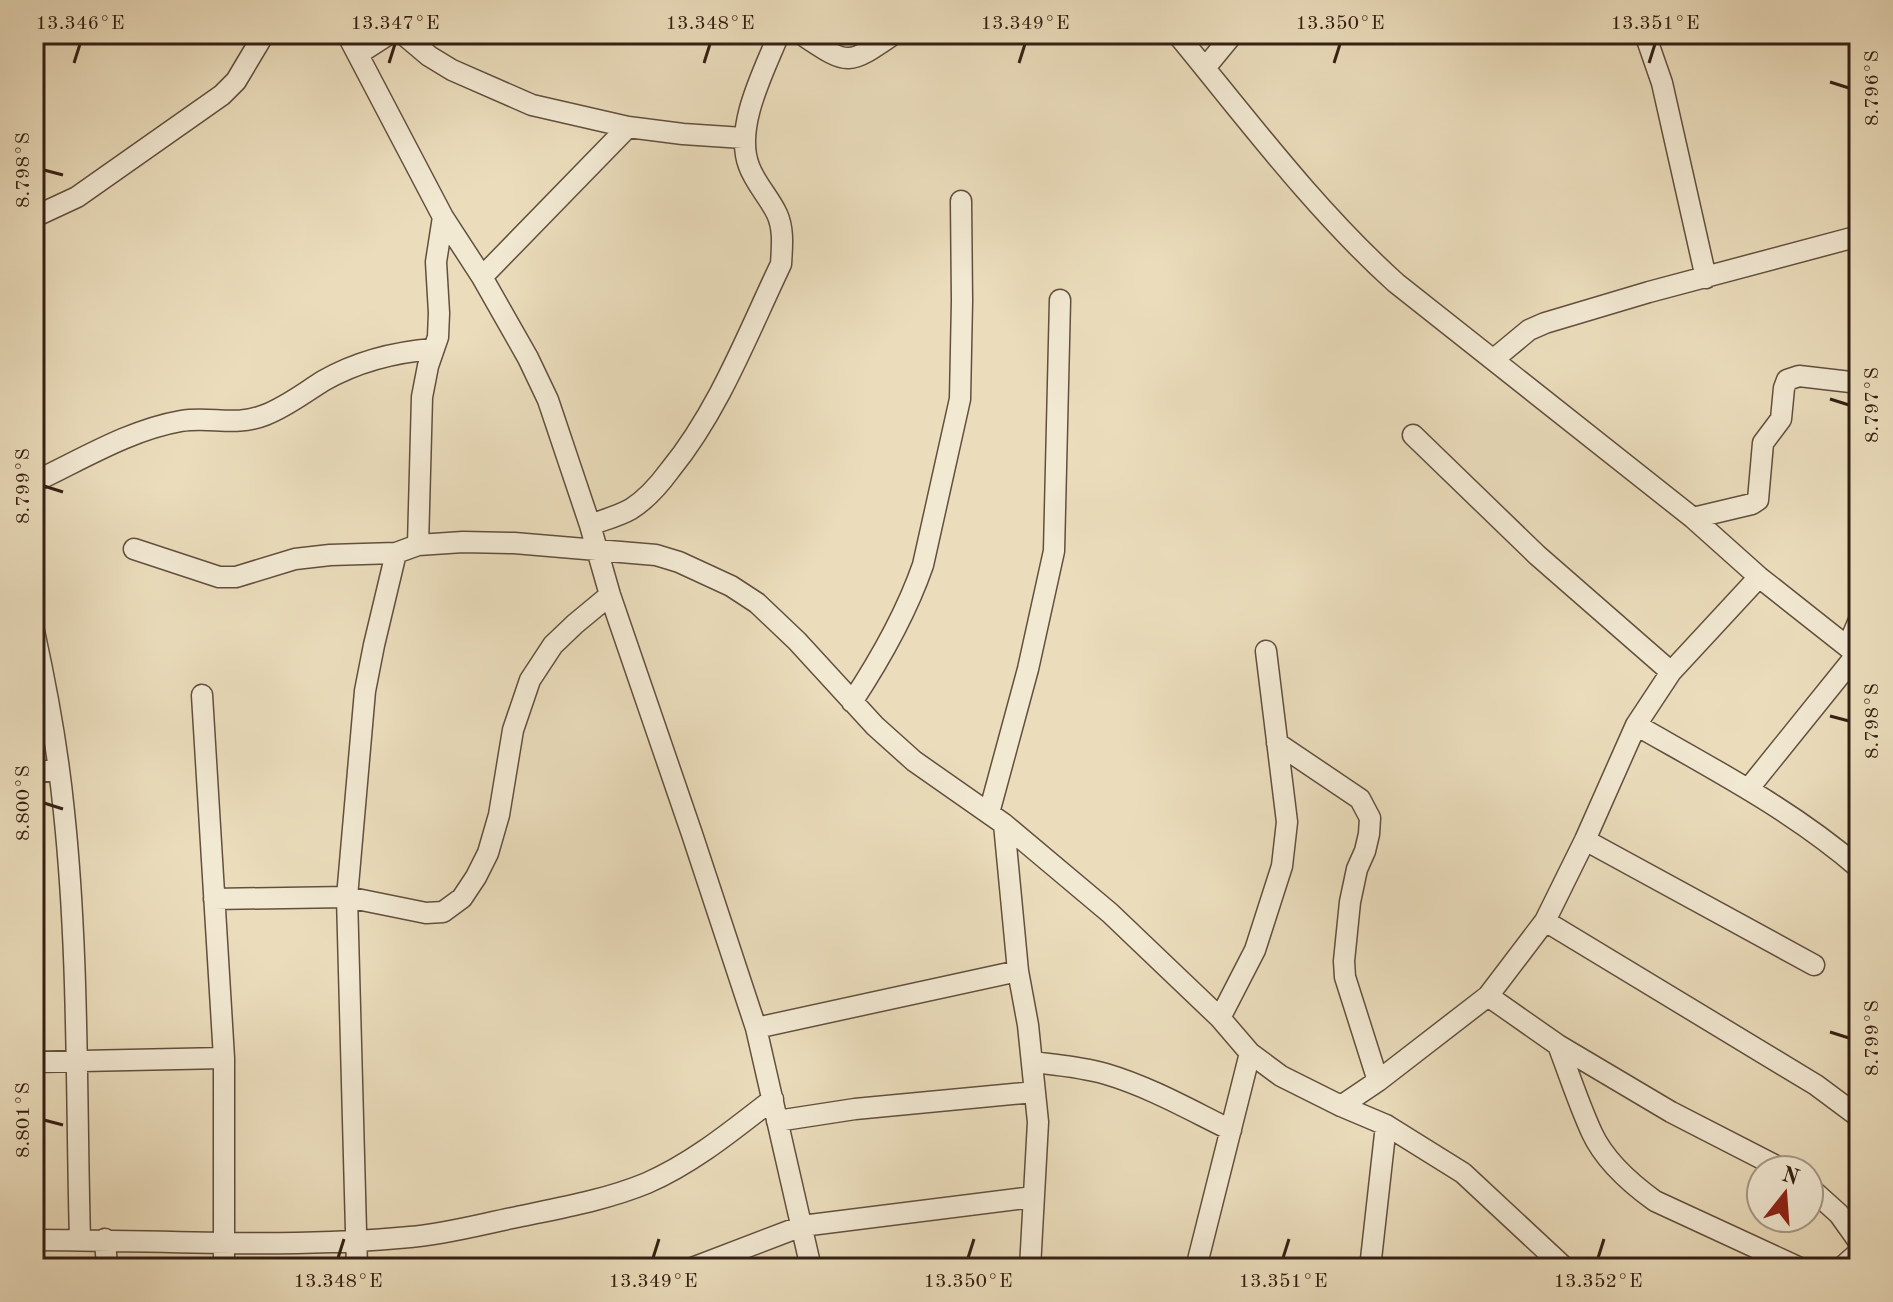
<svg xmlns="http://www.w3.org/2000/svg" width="1893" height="1302" viewBox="0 0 1893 1302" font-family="'Old Standard TT',serif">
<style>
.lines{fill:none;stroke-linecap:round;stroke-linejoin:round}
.minor-casing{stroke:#624f3e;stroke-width:23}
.minor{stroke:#f2e9d3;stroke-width:20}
.ticks{fill:none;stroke:#352014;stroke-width:3}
.neatline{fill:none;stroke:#352014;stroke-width:3}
.ticks-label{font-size:20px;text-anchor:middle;fill:#352014}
</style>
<rect width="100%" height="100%" fill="#ebddbc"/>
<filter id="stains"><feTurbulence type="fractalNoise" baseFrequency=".0025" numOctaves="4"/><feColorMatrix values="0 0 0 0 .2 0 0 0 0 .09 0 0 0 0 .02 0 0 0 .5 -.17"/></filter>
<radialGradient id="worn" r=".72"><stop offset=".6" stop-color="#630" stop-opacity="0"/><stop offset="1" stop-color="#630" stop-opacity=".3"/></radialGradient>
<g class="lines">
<!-- minor casing -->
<g class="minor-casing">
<path id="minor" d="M347,34L443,217L482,277L528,358L548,400L590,525L610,595L692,834L756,1028L811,1268
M403,34L429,56L452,70L532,105L628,127L683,134L743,138
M801,34C848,65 846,67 894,34
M1177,34C1247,119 1314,209 1396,283L1693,518L1759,577L1859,656
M1645,34L1662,83L1706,278
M358,54L389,34
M1205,68L1233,34
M34,217L77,197L222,95L236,81L264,34
M482,277L628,127
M1494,359L1529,330L1545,323L1649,292L1859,236
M1413,435L1537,555L1671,672
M34,482C81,460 129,430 181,421C211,416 235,427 265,415C286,407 304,393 323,381C358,361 394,352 434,349
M1693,518L1752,504L1758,500L1763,443L1781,419L1784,388L1787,380L1799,376L1859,383
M590,525C603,520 619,516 631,509C647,499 659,485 670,470C719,410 748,333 781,264C782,247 784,229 777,214C769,197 755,183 749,166C734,127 764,71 779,34
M418,545L422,397L428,366L438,337L439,313L436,262L443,217
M134,549L219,577H236L295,559L330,555L396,553L418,545L463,542L514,543L656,555L679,562L731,586L757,603L797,641L875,726L914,761L1004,824L1110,913L1220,1018L1250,1053L1281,1076L1341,1106L1386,1125L1463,1173L1565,1268
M34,631C47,690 58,751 64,812C79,954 76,1097 80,1240
M1848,646L1859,620
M202,695L224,1058V1268
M852,702C881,658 906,614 923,565L960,399L962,301L961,201
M1636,725C1713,769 1792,810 1859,868
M1277,743L1360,799L1370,818L1369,834L1365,851L1357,869L1350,902L1344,961L1345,977L1378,1081
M34,772L58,770
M1749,788L1857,654
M989,813L1028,669L1054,551L1060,300
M1004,824L1018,971L1028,1025L1038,1122L1030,1268
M1585,840L1814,965
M214,899L347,897L426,913L443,912L462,898L476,877L488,853L499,815L513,730L530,680L553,645L575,624L610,595
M1545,921L1816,1085L1859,1117
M1488,996L1558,1045L1671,1112L1784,1170
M1220,1018L1255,950L1282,866L1287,822L1266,651
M756,1028L1018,971
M1558,1045C1569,1074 1579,1105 1592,1133C1605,1161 1630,1183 1655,1201L1800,1268
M34,1062L224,1058
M1032,1062C1057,1065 1082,1067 1106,1074C1150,1087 1190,1110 1231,1130
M1341,1106L1378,1081L1488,996L1545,921L1585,840L1636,725L1671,672L1759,577
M777,1121L855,1109L1034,1092
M1809,1187L1839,1214L1859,1242
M105,1239L107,1268
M34,1240C159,1240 285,1249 410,1237C446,1234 482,1224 517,1217C560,1208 606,1200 647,1183C693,1163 733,1130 773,1099
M357,1268L347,897L365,691L374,645L396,553
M692,1268L802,1226L1033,1197
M1196,1268L1250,1053
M1370,1268L1386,1125
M1841,1268L1859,1252"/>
</g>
<!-- minor -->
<use href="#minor" class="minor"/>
</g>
<!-- ticks -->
<path class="ticks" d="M74,63L80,44M389,63L395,44M704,63L710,44M1019,63L1025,44M1334,63L1340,44M1649,63L1655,44M1830,82L1849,88M44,170L63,175M1830,399L1849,405M44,486L63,492M1830,716L1849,721M44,803L63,809M1830,1032L1849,1038M44,1120L63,1125M338,1258L344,1239M653,1258L659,1239M968,1258L974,1239M1283,1258L1289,1239M1598,1258L1604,1239"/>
<!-- margin -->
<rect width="1893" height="1302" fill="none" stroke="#ebddbc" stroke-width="88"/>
<!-- north arrow -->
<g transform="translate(1785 1194) rotate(17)"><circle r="38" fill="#f2e9d3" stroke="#a69987" stroke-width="2"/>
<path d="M0-6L14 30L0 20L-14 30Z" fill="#8f2418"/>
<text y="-12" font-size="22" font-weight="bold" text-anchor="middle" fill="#352014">N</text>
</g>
<rect x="44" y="44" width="1805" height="1214" class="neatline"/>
<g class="ticks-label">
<text x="80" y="29">13.346°E</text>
<text x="395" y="29">13.347°E</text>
<text x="710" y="29">13.348°E</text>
<text x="1025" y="29">13.349°E</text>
<text x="1340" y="29">13.350°E</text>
<text x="1655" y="29">13.351°E</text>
<text transform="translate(1871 88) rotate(-90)" y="7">8.796°S</text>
<text transform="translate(22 170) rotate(-90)" y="7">8.798°S</text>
<text transform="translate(1871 405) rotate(-90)" y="7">8.797°S</text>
<text transform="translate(22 486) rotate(-90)" y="7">8.799°S</text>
<text transform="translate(1871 721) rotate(-90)" y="7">8.798°S</text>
<text transform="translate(22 803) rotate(-90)" y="7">8.800°S</text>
<text transform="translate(1871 1038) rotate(-90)" y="7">8.799°S</text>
<text transform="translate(22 1120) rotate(-90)" y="7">8.801°S</text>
<text x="338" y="1287">13.348°E</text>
<text x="653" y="1287">13.349°E</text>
<text x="968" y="1287">13.350°E</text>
<text x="1283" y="1287">13.351°E</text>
<text x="1598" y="1287">13.352°E</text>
</g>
<rect width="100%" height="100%" filter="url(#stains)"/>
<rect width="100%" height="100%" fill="url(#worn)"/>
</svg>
